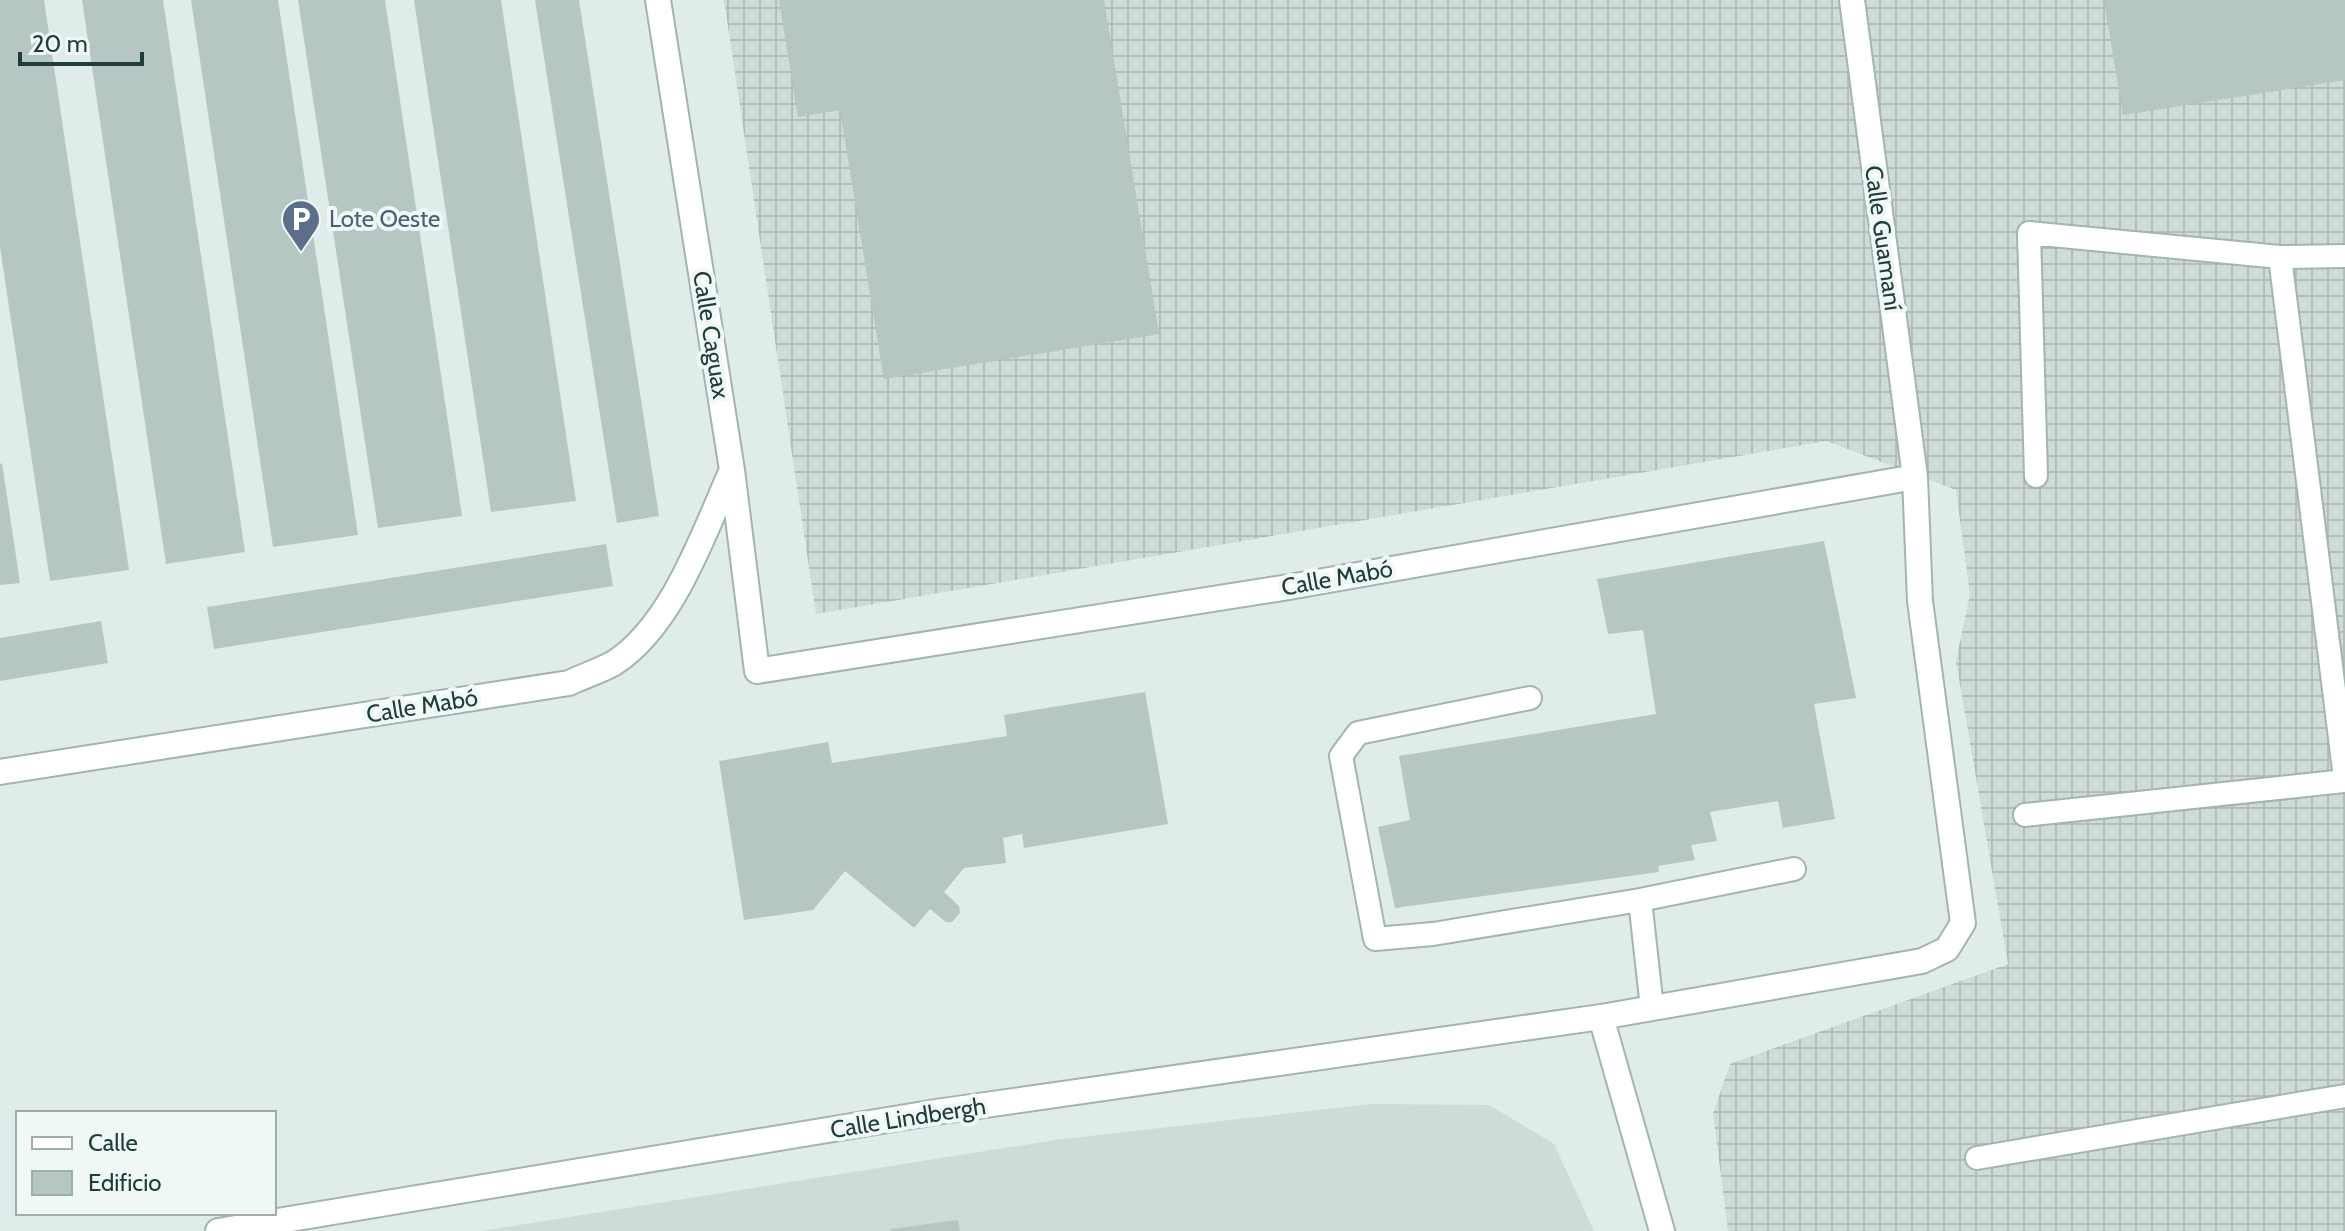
<svg xmlns="http://www.w3.org/2000/svg" width="2345" height="1231" viewBox="0 0 2345 1231" font-family="Cabin,sans-serif">
<style>
.built{fill:#cedbd8}
.industrial{fill:url(#industrial-grid)}
.building{fill:#b5c6c3}
.lines{fill:none;stroke-linecap:round;stroke-linejoin:round}
.lane-casing{stroke:#a3b4b2;stroke-width:26}
.street-casing{stroke:#a3b4b2;stroke-width:28}
.lane{stroke:#fff;stroke-width:22}
.street{stroke:#fff;stroke-width:24}
.labels{text-anchor:middle;stroke-width:8;stroke-linejoin:round;paint-order:stroke}
.service-label{font-size:24px;fill:#4e5e75;stroke:#f0f8f6;text-anchor:start}
.street-label{font-size:24px;fill:#203c3c;stroke:#f0f8f6}
</style>
<defs>
<pattern id="industrial-grid" width="8" height="8" patternUnits="userSpaceOnUse" patternTransform="scale(2)"><rect width="8" height="8" fill="#cedbd8"/><path d="M0 4h8M4 0v8" fill="none" stroke="#b1bdba"/></pattern>
</defs>
<rect width="100%" height="100%" fill="#e0ece9"/>
<!-- built -->
<path class="built" d="M1372,1104L1489,1105L1554,1144L1594,1231H481L1055,1140Z"/>
<!-- industrial -->
<path class="industrial" d="M724,0H2345V1231H1728L1713,1113L1730,1064L2008,964L1956,661L1970,594L1956,490L1826,441L816,614Z"/>
<!-- building -->
<path class="building" d="M0,0H44L129,570L50,581L0,247Z
M82,0H163L245,552L166,564Z
M191,0H278L358,535L273,547Z
M298,0H385L462,516L378,528Z
M414,0H501L576,501L491,512Z
M535,0H579L659,516L617,523Z
M779,0H1104L1159,334L884,379L840,110L798,117Z
M2104,0H2345V80L2123,115Z
M2,463L20,583L0,585V464Z
M1824,541L1856,698L1814,704L1835,819L1783,828L1778,801L1710,812L1717,841L1691,845L1695,860L1658,866L1659,872L1395,908L1378,827L1410,820L1399,756L1656,714L1643,630L1608,634L1597,579Z
M606,544L613,586L214,649L207,607Z
M101,621L108,663L0,681V638Z
M1145,692L1168,824L1024,848L1022,834L1003,838L1006,863L964,868L944,892L959,906L960,913L952,922H946L930,909L914,928L845,871L813,910L744,920L719,761L828,742L832,763L1007,736L1004,715Z
M958,1220L960,1231H891V1229Z"/>
<g class="lines">
<!-- lane casing -->
<g class="lane-casing">
<path id="lane" d="M2345,256L2280,257L2345,778
M2036,476L2029,233L2280,257
M1530,698L1358,733L1341,756L1375,939L1433,934L1640,900
M2025,815L2345,781
M1652,1008L1640,900L1794,869
M1977,1158L2345,1096"/>
</g>
<!-- street casing -->
<g class="street-casing">
<path id="street" d="M658,0L732,470L757,671L1289,587L1915,477
M0,772L569,683C583,676 600,671 614,663C673,625 704,532 732,470
M1601,1017L1662,1231
M218,1231L936,1112L1601,1017L1922,961L1947,949L1963,923L1920,601L1915,477L1852,0"/>
</g>
<!-- lane -->
<use href="#lane" class="lane"/>
<!-- street -->
<use href="#street" class="street"/>
</g>
<!-- icons -->
<defs>
<g id="parking-pin" transform="scale(2)"><path d="M0 17L-7.5 6A9.5 9.5 0 1 1 7.5 6Z" fill="#5c6f8a" stroke="#f0f8f6"/><path d="M-3.5-5.5H1a3.5 3.5 0 0 1 0 7H-1V5.5H-3.5ZM-1-3.4V-.6H.8a1.4 1.4 0 0 0 0-2.8Z" fill="#fff"/></g>
</defs>
<g fill-rule="evenodd">
<use href="#parking-pin" x="301" y="219"/>
</g>
<g class="labels">
<!-- service labels -->
<g class="service-label">
<text x="329" y="227">Lote Oeste</text>
</g>
<!-- street labels -->
<g class="street-label">
<text transform="translate(1883 238) rotate(82)" y="8">Calle Guamaní</text>
<text transform="translate(711 335) rotate(81)" y="8">Calle Caguax</text>
<text transform="translate(1337 578) rotate(-10)" y="8">Calle Mabó</text>
<text transform="translate(422 706) rotate(-9)" y="8">Calle Mabó</text>
<text transform="translate(908 1118) rotate(-9)" y="8">Calle Lindbergh</text>
</g>
</g>
<!-- legend -->
<rect x="16" y="1111" width="260" height="104" fill="#f0f8f6" stroke="#9dadac" stroke-width="2"/>
<rect x="32" y="1137" width="40" height="12" fill="#ffffff" stroke="#9dadac" stroke-width="2"/>
<text x="88" y="1151" font-size="24" fill="#203c3c">Calle</text>
<rect x="32" y="1171" width="40" height="24" fill="#b5c6c3" stroke="#9dadac" stroke-width="2"/>
<text x="88" y="1191" font-size="24" fill="#203c3c">Edificio</text>
<!-- scale -->
<path d="M20 52v12h122v-12" fill="none" stroke="#203c3c" stroke-width="4"/>
<text x="32" y="52" font-size="24" fill="#203c3c" stroke="#f0f8f6" stroke-width="6" paint-order="stroke">20 m</text>
</svg>
